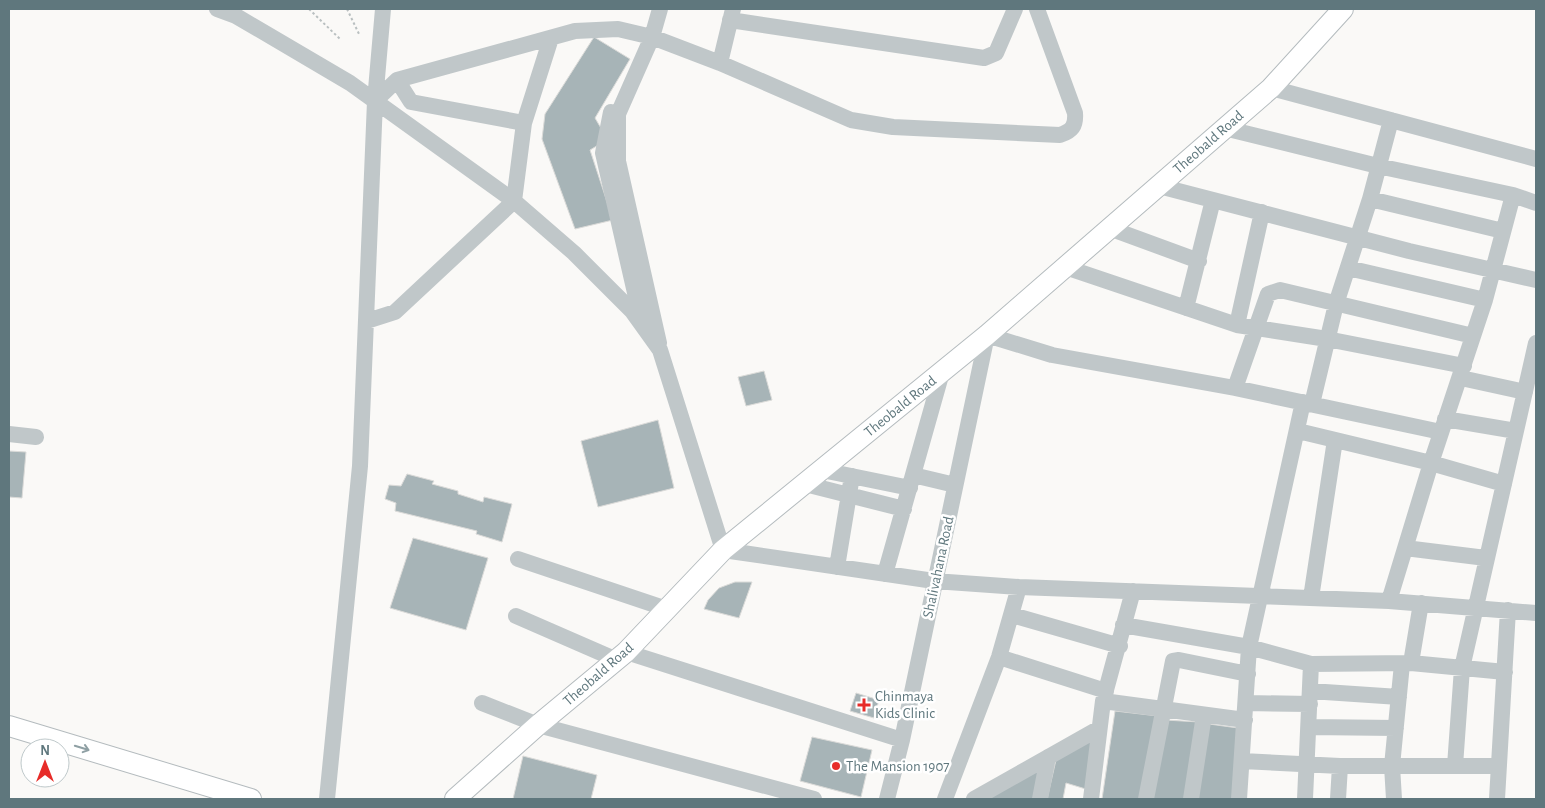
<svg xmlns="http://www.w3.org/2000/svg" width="1545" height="808" viewBox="0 0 1545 808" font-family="'Alegreya Sans',sans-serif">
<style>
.building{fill:#a7b4b7;stroke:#dbdbd9}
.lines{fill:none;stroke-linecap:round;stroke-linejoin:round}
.major-casing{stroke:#b4bbbe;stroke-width:22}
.path{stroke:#bac0c1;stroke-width:2;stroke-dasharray:2.5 2.5;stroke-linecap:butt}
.minor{stroke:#c0c7c9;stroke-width:16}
.major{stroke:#fff;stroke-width:20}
.oneway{stroke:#8fa0a4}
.poi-dot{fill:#e72c29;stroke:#fff;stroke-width:2}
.labels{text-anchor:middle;stroke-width:5;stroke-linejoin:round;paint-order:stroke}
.street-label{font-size:15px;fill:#5f777d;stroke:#fff}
.poi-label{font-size:15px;fill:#5f777d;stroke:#fff;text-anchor:start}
</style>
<rect width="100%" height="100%" fill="#faf9f7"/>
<!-- building -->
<path class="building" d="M594,37L630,59L595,118L605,135L600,144L590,150L613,220L575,229L542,139L545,114Z
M764,371L772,400L746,406L738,377Z
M658,420L674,488L598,507L581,441Z
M9,451L26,452L22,498L9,497Z
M407,474L434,481L432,484L458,491V494L483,502L484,497L512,504L502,542L476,534L477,531L395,511L396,503L385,499L389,485L401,486Z
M413,538L488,558L466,630L390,608Z
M735,582H752L739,618L704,609L708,600L719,588Z
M856,693L879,700L874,718L850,711Z
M1115,711L1158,716L1143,799H1102Z
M1165,720L1199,722L1185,799H1151Z
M1209,724L1238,728L1233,799H1197Z
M812,737L872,750L861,797L800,781Z
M1094,737L1089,790L1066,783L1063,799H1047L1056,760Z
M523,756L597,775L591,799H513Z
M1042,765L1037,799H982Z"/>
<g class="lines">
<!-- major casing -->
<g class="major-casing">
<path id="major" d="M9,726L251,799
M455,799L538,725L626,652L723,550L987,335L1271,88L1343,9"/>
</g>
<!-- path -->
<path class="path" d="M309,9L341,40
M347,9L359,34"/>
<!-- minor -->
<path class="minor" d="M217,9L236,16L350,83L514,201L574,253L632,311L660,350L723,550L934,581L1019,587L1389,601L1536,613
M730,20L984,58L996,53L1015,9
M720,63L733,9
M397,80L411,102L524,123
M1271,88L1536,159
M375,101L397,80L575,31L618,29L652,37L720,63L851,120L893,127L1060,135C1072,131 1076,126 1075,113L1037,9
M611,112L603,153L641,319
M1391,120L1370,199L1503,231
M1224,128L1378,166L1513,195L1536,203
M1159,186L1409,251L1536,280
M1109,228L1199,261
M1065,267L1237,325L1327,339L1464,366
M1348,268L1485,300
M1186,308L1213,200
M367,321L395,312L514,201L524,123L551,38
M1237,325L1262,212
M659,343L618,161V114L652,37L660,9
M1461,378L1525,392
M1235,388L1268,294L1280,290L1473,336
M1312,404L1336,304L1370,199
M1445,419L1516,431
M1298,431L1431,463L1504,484
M9,434L36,437
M822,470L910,488
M913,475L955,485
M805,484L904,509
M1405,548L1486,558
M518,559L667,609
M837,567L852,476
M885,574L942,372
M1311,598L1335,440
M1389,601L1431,463L1485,300L1513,195
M1012,615L1120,646
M516,616L617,660
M1123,625L1249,647L1311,664L1411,663L1505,672
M626,652L902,740
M999,657L1106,691
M1411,663L1421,603
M1310,691L1399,697
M1103,701L1245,720
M482,703L538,725L814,799
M1246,703L1310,704
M1309,727L1396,728
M1242,761L1340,766H1499
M1455,766L1462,668L1536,343
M327,799L360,466L375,101L383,9
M887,799L902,740L987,335L1052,355L1235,388L1441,432
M945,799L999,657L1019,587
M974,799L1098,729
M1040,799L1048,757
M1091,799L1103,701L1133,591
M1146,799L1173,661L1179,660L1248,674
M1191,799L1204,715
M1239,799L1249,647L1303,402
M1305,799L1311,664
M1338,799L1340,766
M1394,799L1392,766L1402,664
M1497,799L1508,610"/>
<!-- major -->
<use href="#major" class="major"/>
</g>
<!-- one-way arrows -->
<defs><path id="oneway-shaft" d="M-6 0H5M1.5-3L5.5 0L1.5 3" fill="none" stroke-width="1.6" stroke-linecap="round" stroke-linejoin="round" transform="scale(1.25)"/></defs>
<use class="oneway" href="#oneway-shaft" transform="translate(82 748) rotate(17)"/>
<!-- markers -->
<g class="poi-dot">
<path d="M861.5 697.5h5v5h5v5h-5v5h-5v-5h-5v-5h5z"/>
<circle cx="836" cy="766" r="5"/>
</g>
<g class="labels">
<!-- street labels -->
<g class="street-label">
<text transform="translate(1208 142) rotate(-41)" y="5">Theobald Road</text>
<text transform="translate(900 406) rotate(-39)" y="5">Theobald Road</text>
<text transform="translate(938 567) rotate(-78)" y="5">Shalivahana Road</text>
<text transform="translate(598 674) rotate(-41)" y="5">Theobald Road</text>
</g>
<!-- poi labels -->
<g class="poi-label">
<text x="875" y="701">Chinmaya<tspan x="875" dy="17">Kids Clinic</tspan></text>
<text x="846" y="771">The Mansion 1907</text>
</g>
</g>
<!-- border -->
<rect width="1545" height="808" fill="none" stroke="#5f777d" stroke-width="20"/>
<!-- north arrow -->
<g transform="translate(45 763)"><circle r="24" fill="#ffffff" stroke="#bfc9cb"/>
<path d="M0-4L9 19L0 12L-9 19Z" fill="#e72c29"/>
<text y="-8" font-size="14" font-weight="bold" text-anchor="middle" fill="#5f777d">N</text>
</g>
</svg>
